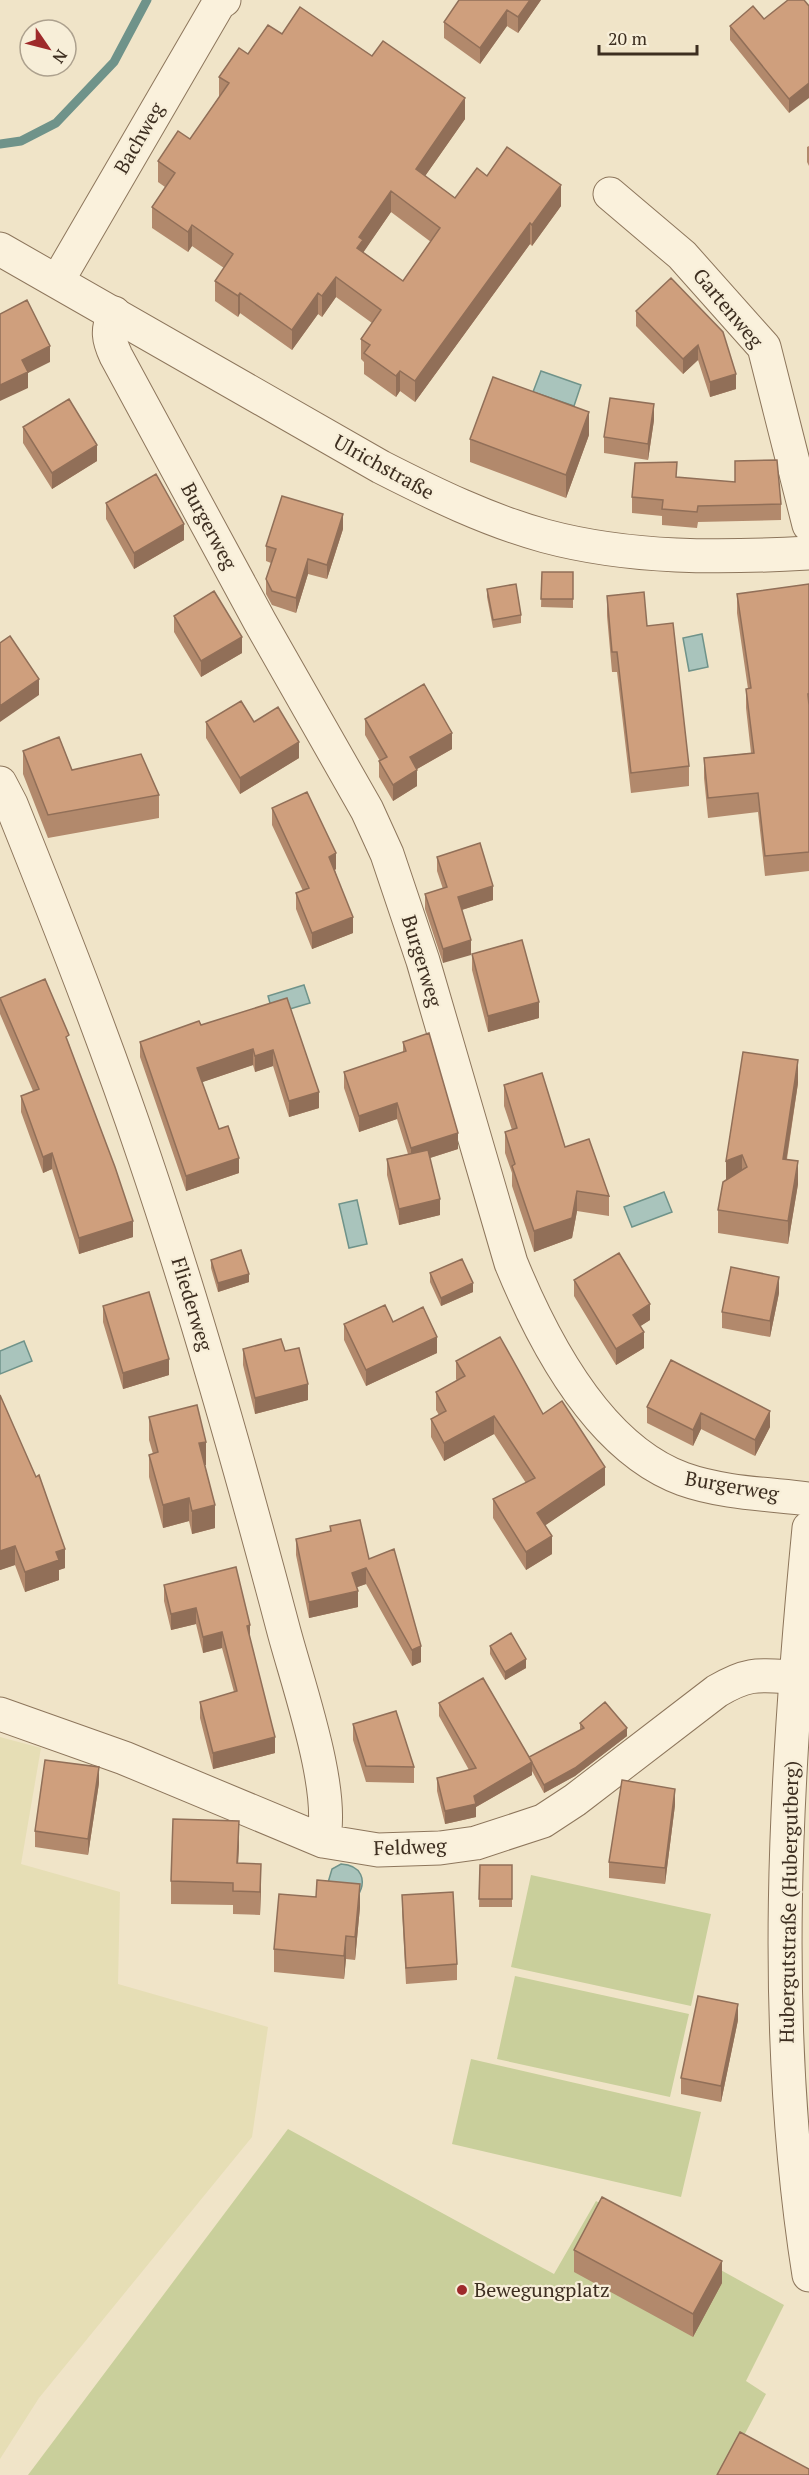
<svg xmlns="http://www.w3.org/2000/svg" width="809" height="2475" viewBox="0 0 809 2475" font-family="'PT Serif',serif">
<style>
.farmland{fill:#e6deb5}
.green{fill:#c9cf9b}
.water{fill:#a9c4bc;stroke:#6f938a;stroke-width:1.5}
.lines{fill:none;stroke-linecap:round;stroke-linejoin:round}
.stream{stroke:#6f938a;stroke-width:9}
.minor-casing{stroke:#8d765c;stroke-width:35}
.tertiary-casing{stroke:#8d765c;stroke-width:35}
.minor{stroke:#faf1dc;stroke-width:33}
.tertiary{stroke:#faf1dc;stroke-width:33}
.wall{fill:#b2896c;fill-rule:evenodd}
.shaded-wall{fill:#916f58}
.building{fill:#cf9f7d;stroke:#916f58;stroke-width:1.5;fill-rule:evenodd}
.poi-dot{fill:#9e2a2b;stroke:#f7eed8;stroke-width:2}
.labels{text-anchor:middle;stroke-width:4.5;stroke-linejoin:round;paint-order:stroke}
.street-label{font-size:20px;fill:#3d2e20;stroke:#f7eed8}
.poi-label{font-size:20px;fill:#3d2e20;stroke:#f7eed8;text-anchor:start}
</style>
<rect width="100%" height="100%" fill="#f0e4c8"/>
<!-- farmland -->
<path class="farmland" d="M0,1737L41,1748L21,1864L120,1892L118,1984L268,2027L252,2137L39,2398L0,2459Z"/>
<!-- green -->
<path class="green" d="M531,1875L711,1914L691,2006L511,1967Z
M515,1976L689,2014L670,2097L497,2059Z
M471,2059L701,2112L681,2197L452,2144Z
M288,2129L554,2274L596,2201L784,2305L746,2381L766,2394L723,2475H28Z"/>
<!-- water -->
<path class="water" d="M541,371L581,385L574,406L533,392Z
M702,634L708,667L689,671L683,638Z
M304,985L310,1003L273,1014L268,996Z
M664,1192L672,1212L632,1227L624,1207Z
M357,1200L367,1244L349,1248L339,1204Z
M24,1341L32,1361L0,1374V1351Z
M341,1864C361,1865 368,1880 357,1897L327,1886L332,1869Z"/>
<g class="lines">
<!-- stream -->
<path class="stream" d="M0,144L21,141L56,123L114,62L147,0"/>
<!-- minor casing -->
<g class="minor-casing">
<path id="minor" d="M610,194L682,255L764,347L809,525
M58,280L219,3L224,0
M114,313C107,330 108,339 116,356L260,622L367,810L387,854L423,961L511,1263C543,1341 598,1448 683,1479C722,1493 768,1494 809,1499
M0,783L11,804C58,921 104,1037 144,1156C197,1312 241,1469 283,1628C297,1682 336,1790 323,1841
M0,1714L124,1758L323,1841L378,1850L440,1848L476,1843L543,1821L575,1800L717,1691C749,1672 759,1675 795,1677"/>
</g>
<!-- tertiary casing -->
<g class="tertiary-casing">
<path id="tertiary" d="M0,249L381,467C434,494 487,520 545,536C631,559 721,558 809,553
M809,1528C785,1776 770,2028 809,2275"/>
</g>
<!-- minor -->
<use href="#minor" class="minor"/>
<!-- tertiary -->
<use href="#tertiary" class="tertiary"/>
</g>
<!-- wall -->
<path class="wall" d="M541,0L518,33L507,26L480,64L444,38V22Z
M809,6L789,113L730,40V26L764,19Z
M282,34L465,119L425,176L455,198L487,176L561,206L532,246L530,244L415,402L400,391L396,397L364,374V362L361,359V339L372,323L336,297L322,317L318,314L292,350L240,313L238,317L215,301V281L224,268L192,246L188,252L152,228V207L165,187L158,182V161L190,139L219,97V77L248,54ZM391,212L431,242L403,281L363,252Z
M809,146V166L807,162V147Z
M636,311L723,332L736,389L710,397L698,360L683,374L636,326Z
M654,420L648,460L604,453V437Z
M23,427L97,461L52,489L23,443Z
M589,435L566,498L470,462V439Z
M677,478L781,504V520L698,522L697,528L662,525V516L632,513V497Z
M106,503L184,540L134,569L106,519Z
M343,529L327,579L308,574L296,613L272,605L266,594V579L271,563L266,561V546Z
M542,572H573V608L541,607Z
M809,584V871L765,876L758,812L708,818L704,778V758L751,753L746,708V689H748L737,613V594Z
M487,589L521,615V623L493,628L487,597Z
M607,596L689,766V786L631,793L617,672H612L607,616Z
M174,616L242,653L201,677L174,632Z
M365,719L452,749L417,769V786L393,801L379,777V761H380L365,735Z
M206,722L299,758L240,794L206,738Z
M23,751L72,770L159,795V818L48,838L23,774Z
M272,808L336,869L335,870L353,933L312,949L296,909V893L303,891L272,825Z
M437,857L493,900L462,910L443,963L425,909V894L443,889L437,871Z
M472,954L539,1018L488,1032L472,970Z
M0,998L69,1044L133,1237L79,1254L52,1169L43,1173L21,1112V1096L33,1091L0,1014Z
M287,998L319,1108L289,1117L273,1066L255,1072L253,1065L202,1082L219,1129L239,1173L186,1191L140,1057V1042L201,1025Z
M403,1042L458,1149L430,1158L440,1215L399,1225L387,1175V1159L408,1154L397,1119L359,1132L344,1088V1072L403,1052Z
M798,1083L787,1159L798,1184L788,1244L718,1233V1210L726,1180V1161Z
M504,1085L565,1147L609,1196V1216L577,1211L572,1238L534,1252L512,1186V1173L505,1153V1132L512,1130L504,1106Z
M211,1260L249,1282L218,1292L211,1268Z
M430,1273L473,1292L441,1306L430,1282Z
M574,1280L650,1320L640,1326L644,1348L616,1365L574,1296Z
M779,1293L770,1337L722,1328V1312Z
M103,1306L169,1375L123,1389L103,1322Z
M393,1322L437,1353L366,1386L344,1340V1324Z
M243,1349L285,1351L308,1400L255,1414L243,1365Z
M671,1360L770,1427L755,1456L701,1429L693,1446L647,1423V1407Z
M456,1361L543,1414L605,1485L545,1525L552,1554L526,1570L493,1518V1499L526,1483L494,1434L444,1461L431,1437V1419L439,1415L436,1410V1392L457,1381L456,1379Z
M0,1395L65,1568L59,1570V1580L25,1592L15,1565L0,1570Z
M149,1417L206,1465H205L215,1528L192,1534L189,1521L163,1528L149,1477V1455L153,1454L149,1440Z
M330,1526L369,1559L421,1662L412,1666L366,1584L357,1587L358,1607L309,1618L296,1555V1539L330,1532Z
M164,1585L250,1640L275,1753L213,1769L200,1718V1702L234,1692L222,1648L203,1653L196,1624L171,1630L164,1601Z
M490,1646L526,1668L505,1680L490,1654Z
M439,1703L529,1757L580,1730V1723L627,1736L575,1776L544,1793L532,1771V1775L476,1807V1817L445,1824L437,1791V1778L469,1770L439,1716Z
M353,1724L414,1767V1783L366,1782L353,1740Z
M99,1783L88,1855L35,1847V1831Z
M675,1805L665,1884L609,1878V1862Z
M239,1844L238,1863L261,1887L260,1915L233,1914V1905L171,1904V1881Z
M480,1865H512V1907H479Z
M402,1895L457,1964V1980L406,1984L402,1911Z
M360,1907L355,1960L346,1959L344,1979L274,1972V1949Z
M738,2020L721,2102L681,2094V2078Z
M574,2250L722,2283L693,2337L574,2272Z"/>
<!-- shaded-wall -->
<path class="shaded-wall" d="M530,0H541L518,33V17Z
M507,10V26L480,64V48Z
M809,83V98L789,113V99Z
M465,98V119L416,189V169Z
M561,185V206L532,246V225Z
M391,191V212L363,253L357,248L359,237Z
M530,223V244L415,402V381Z
M192,225V246L188,252V232Z
M336,277V297L322,317V296Z
M240,293V313L238,317V296Z
M318,293V314L292,350V330Z
M698,345V360L683,374V359Z
M50,346V362L28,373V388L0,401V385L22,360Z
M400,371V391L396,397V376Z
M736,374V389L710,397V382Z
M654,404V420L648,460V444Z
M589,412V435L566,498V475Z
M97,445V461L52,489V473Z
M343,514V529L327,579V565Z
M184,524V540L134,569V553Z
M308,559V574L296,613V598Z
M242,637V653L201,677V661Z
M39,679V695L0,722V706Z
M452,733V749L410,773V757Z
M299,742V758L240,794V778Z
M417,770V786L393,801V785Z
M336,853V869L329,873V857Z
M493,886V900L458,911V897Z
M353,917V933L312,949V933Z
M471,940V955L443,963V949Z
M539,1002V1018L488,1032V1016Z
M253,1049V1065L197,1084V1068Z
M273,1050V1066L255,1072V1056Z
M798,1060V1083L783,1181V1159Z
M319,1092V1108L289,1117V1101Z
M397,1103V1119L359,1132V1116Z
M458,1133V1149L411,1164V1148Z
M52,1153V1169L43,1173V1157Z
M742,1155V1178L726,1184V1161Z
M239,1158V1173L186,1191V1176Z
M798,1161V1184L788,1244V1221Z
M577,1191V1211L572,1238L534,1252V1231Z
M440,1199V1215L399,1225V1209Z
M133,1221V1237L79,1254V1238Z
M249,1274V1282L218,1292V1283Z
M779,1277V1293L770,1337V1321Z
M473,1283V1292L441,1306V1298Z
M650,1304V1320L633,1331V1315Z
M644,1332V1348L616,1365V1349Z
M437,1337V1353L366,1386V1370Z
M169,1359V1375L123,1389V1373Z
M308,1384V1400L255,1414V1398Z
M770,1411V1427L755,1456V1440Z
M701,1413V1429L693,1446V1430Z
M494,1416V1434L444,1461V1443Z
M206,1442V1465L199,1466V1443Z
M605,1467V1485L537,1531V1513Z
M189,1498V1521L163,1528V1505Z
M215,1505V1528L192,1534V1511Z
M552,1536V1554L526,1570V1552Z
M15,1546V1565L0,1570V1551Z
M65,1549V1568L59,1570V1580L25,1592V1572L56,1552Z
M366,1568V1584L352,1589V1573Z
M358,1591V1607L309,1618V1602Z
M196,1608V1624L171,1630V1614Z
M250,1625V1641L247,1626Z
M222,1632V1648L203,1653V1637Z
M421,1646V1662L412,1666V1650Z
M526,1659V1668L505,1680V1672Z
M627,1728V1736L575,1776L544,1793V1785Z
M275,1737V1753L213,1769V1753Z
M532,1762V1775L476,1807V1817L445,1824V1811Z
M99,1767V1783L88,1855V1839Z
M675,1789V1805L665,1884V1868Z
M239,1821V1844L237,1886V1863Z
M261,1864V1887L260,1915V1892Z
M360,1884V1907L355,1960V1937Z
M346,1936V1959L344,1979V1956Z
M738,2004V2020L721,2102V2086Z
M722,2261V2283L693,2337V2314Z"/>
<!-- building -->
<path class="building" d="M459,0H530L518,17L507,10L480,48L444,22Z
M788,0H804L809,6V83L789,99L730,26L753,6L764,19Z
M300,7L372,56L383,41L465,98L416,169L455,198L477,168L487,176L507,147L561,185L532,225L530,223L415,381L400,371L396,376L364,353L370,345L361,339L381,310L336,277L322,296L318,293L292,330L240,293L238,296L215,281L233,254L192,225L188,232L152,207L175,173L158,161L178,131L190,139L229,83L219,77L239,48L248,54L268,25L282,34ZM391,191L440,228L403,281L357,248L363,240L359,237Z
M671,278L723,332L736,374L710,382L698,345L683,359L636,311Z
M27,300L50,346L22,360L28,372L0,385V314Z
M493,377L589,412L566,475L470,439Z
M610,398L654,404L648,444L604,437Z
M69,399L97,445L52,473L23,427Z
M777,460L781,504L698,506L697,512L662,509L663,500L632,497L635,463L677,462L676,477L735,482V461Z
M156,474L184,524L134,553L106,503Z
M282,496L343,514L327,565L308,559L296,598L272,591L266,579L276,549L266,546Z
M542,572H573V599H541Z
M516,584L521,615L493,620L487,589Z
M809,584V694H808L809,705V852L765,856L758,793L708,798L704,758L754,753L746,689L751,688L737,594Z
M214,591L242,637L201,661L174,616Z
M644,592L647,626L673,623L689,766L631,773L617,652H612L607,596Z
M10,636L39,679L0,706V643Z
M424,684L452,733L410,757L417,770L393,785L379,761L387,757L365,719Z
M241,701L254,722L278,707L299,742L240,778L206,722Z
M59,737L72,770L141,754L159,795L48,815L23,751Z
M307,792L336,853L329,857L353,917L312,933L296,893L309,888L272,808Z
M480,843L493,886L458,897L471,940L443,949L425,894L447,887L437,857Z
M522,940L539,1002L488,1016L472,954Z
M45,979L69,1035L66,1037L115,1167L133,1221L79,1238L52,1153L43,1157L21,1096L39,1089L0,998Z
M287,998L319,1092L289,1101L273,1050L255,1056L253,1049L197,1068L219,1129L228,1126L239,1158L186,1176L140,1042L199,1021L201,1025Z
M429,1033L458,1133L411,1148L397,1103L359,1116L344,1072L406,1051L403,1042Z
M743,1052L798,1060L783,1159L798,1161L788,1221L718,1210L723,1182L747,1167L742,1155L726,1161Z
M542,1073L565,1147L589,1139L609,1196L577,1191L572,1218L534,1231L512,1166L515,1164L505,1132L517,1128L504,1085Z
M428,1150L440,1199L399,1209L387,1159Z
M241,1250L249,1274L218,1283L211,1260Z
M619,1253L650,1304L633,1315L644,1332L616,1349L574,1280Z
M462,1259L473,1283L441,1298L430,1273Z
M731,1267L779,1277L770,1321L722,1312Z
M149,1292L169,1359L123,1373L103,1306Z
M385,1305L393,1322L423,1307L437,1337L366,1370L344,1324Z
M500,1337L543,1414L562,1401L605,1467L537,1513L552,1536L526,1552L493,1499L535,1478L494,1416L444,1443L431,1419L446,1411L436,1392L465,1376L456,1361Z
M281,1339L285,1351L299,1348L308,1384L255,1398L243,1349Z
M671,1360L770,1411L755,1440L701,1413L693,1430L647,1407Z
M0,1395L36,1477L39,1475L65,1549L56,1552L59,1560L25,1572L15,1546L0,1551Z
M197,1405L206,1442L199,1443L215,1505L192,1511L189,1498L163,1505L149,1455L158,1452L149,1417Z
M360,1520L369,1559L394,1549L421,1646L412,1650L366,1568L352,1573L358,1591L309,1602L296,1539L331,1531L330,1526Z
M236,1567L250,1625L247,1626L275,1737L213,1753L200,1702L237,1691L222,1632L203,1637L196,1608L171,1614L164,1585Z
M511,1633L526,1659L505,1672L490,1646Z
M483,1678L532,1762L474,1796L476,1804L445,1811L437,1778L476,1768L439,1703Z
M605,1702L627,1728L575,1768L544,1785L529,1757L584,1728L580,1723Z
M396,1711L414,1767L366,1766L353,1724Z
M45,1760L99,1767L88,1839L35,1831Z
M622,1780L675,1789L665,1868L609,1862Z
M173,1819L239,1821L237,1863L261,1864L260,1892L233,1891V1883L171,1881Z
M480,1865H512V1899H479Z
M317,1880L360,1884L355,1937L346,1936L344,1956L274,1949L279,1894L316,1897Z
M453,1892L457,1964L406,1968L402,1895Z
M698,1996L738,2004L721,2086L681,2078Z
M602,2197L722,2261L693,2314L574,2250Z
M740,2432L809,2469V2475H717Z"/>
<!-- markers -->
<circle class="poi-dot" cx="462" cy="2290" r="6"/>
<g class="labels">
<!-- street labels -->
<g class="street-label">
<text transform="translate(139 138) rotate(-60)" y="7">Bachweg</text>
<text transform="translate(728 308) rotate(50)" y="7">Gartenweg</text>
<text transform="translate(384 467) rotate(29)" y="7">Ulrichstraße</text>
<text transform="translate(209 526) rotate(62)" y="7">Burgerweg</text>
<text transform="translate(422 961) rotate(73)" y="7">Burgerweg</text>
<text transform="translate(192 1304) rotate(73)" y="7">Fliederweg</text>
<text transform="translate(732 1486) rotate(10)" y="7">Burgerweg</text>
<text transform="translate(410 1847) rotate(-2)" y="7">Feldweg</text>
<text transform="translate(789 1902) rotate(-89)" y="7">Hubergutstraße (Hubergutberg)</text>
</g>
<!-- poi labels -->
<g class="poi-label">
<text x="474" y="2297">Bewegungplatz</text>
</g>
</g>
<!-- north arrow -->
<g transform="translate(48 48) rotate(125)"><circle r="28" fill="#f7eed8" stroke="#ada18e" stroke-width="1.5"/>
<path d="M0-4.5L10 22L0 15L-10 22Z" fill="#9e2a2b"/>
<text y="-9" font-size="16" font-weight="bold" text-anchor="middle" fill="#3d2e20">N</text>
</g>
<!-- scale -->
<path d="M599 45v9h98v-9" fill="none" stroke="#3d2e20" stroke-width="3"/>
<text x="608" y="45" font-size="18" fill="#3d2e20" stroke="#f7eed8" stroke-width="4.5" paint-order="stroke">20 m</text>
</svg>
